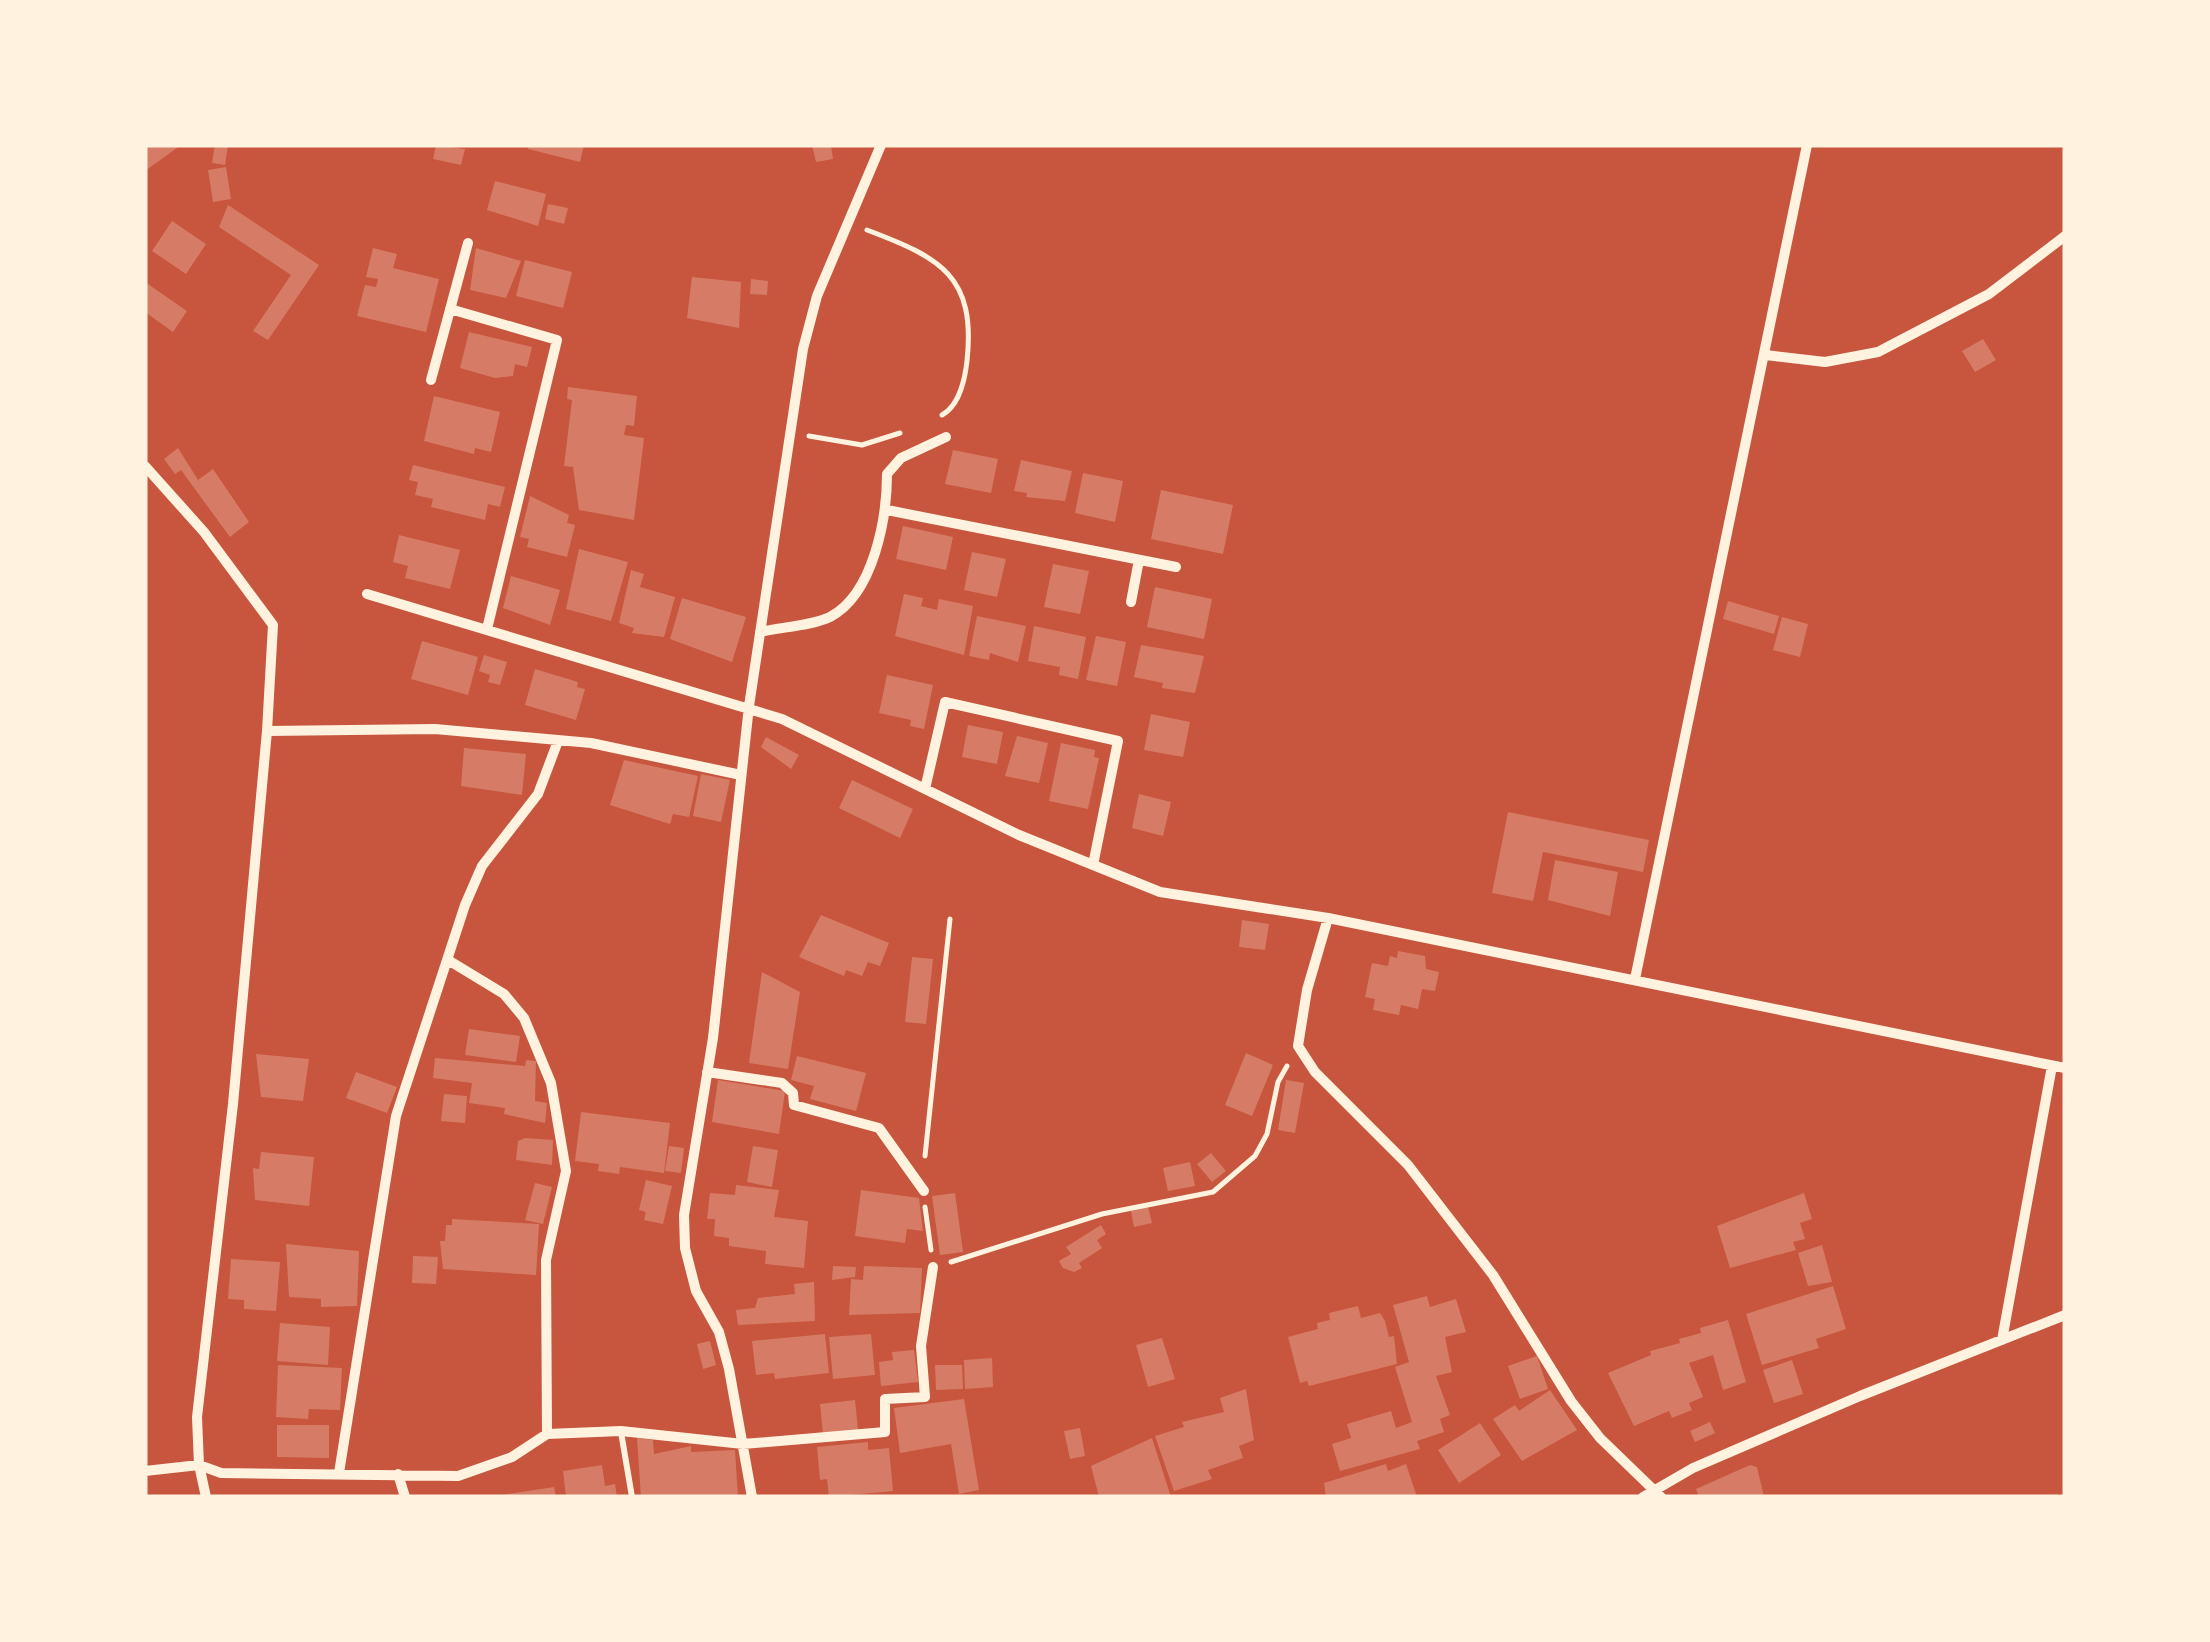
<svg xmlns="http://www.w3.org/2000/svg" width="2210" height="1642" viewBox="0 0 2210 1642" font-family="'Roboto Serif',serif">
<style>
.building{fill:#d67c66}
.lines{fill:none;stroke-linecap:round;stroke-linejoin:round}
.path{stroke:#fff3e0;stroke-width:5}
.service{stroke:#fff3e0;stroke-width:6}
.minor{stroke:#fff3e0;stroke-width:10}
</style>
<rect width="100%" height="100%" fill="#c8553d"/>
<!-- building -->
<path class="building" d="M145,145H181L145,171Z
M215,145H228L225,165L212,163Z
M436,145L465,149L461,165L433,159Z
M529,145H584L580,162L528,149Z
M812,145H831L833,159L816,162Z
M226,167L231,199L213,202L208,170Z
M495,181L546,194L538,226L487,210Z
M548,204L568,208L564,224L545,219Z
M228,205L319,265L268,340L253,331L291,275L219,227Z
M172,221L206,244L186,274L152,251Z
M373,248L397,254L393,268L439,279L426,332L357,316L365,285L376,287L378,279L366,277Z
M476,248L521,261L506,298L470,290Z
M525,260L572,272L563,308L516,296Z
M692,277L741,282L739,328L687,318Z
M751,279L768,281L767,295L750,294Z
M145,282L187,311L173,332L145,312Z
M469,332L532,347L527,367L515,364L513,376L495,378L460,368Z
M1983,339L1996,360L1975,372L1962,351Z
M568,387L637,396L634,426L626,425L624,435L644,438L634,520L579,510L573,467L564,466L572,400L567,399Z
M434,396L500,412L491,452L475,448L474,454L424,441Z
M178,448L198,480L213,469L249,522L230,537L181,470L175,474L164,459Z
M953,450L998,459L991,493L945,484Z
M1021,460L1072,471L1065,501L1026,497L1027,493L1014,491Z
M413,465L505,487L500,507L488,504L485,520L431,507L433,499L415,495L418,482L409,480Z
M1083,473L1123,481L1115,522L1075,513Z
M1161,490L1233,505L1223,554L1151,539Z
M530,496L569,515L567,523L575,525L567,557L527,547L529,539L520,537Z
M903,526L953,537L946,570L896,559Z
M399,535L460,550L450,589L405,578L408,566L393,562Z
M579,549L628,562L611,621L566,609Z
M972,552L1006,559L997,597L964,590Z
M1053,564L1089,571L1080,614L1044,607Z
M631,570L644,574L640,587L675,597L664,637L632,633L634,628L619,623Z
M511,576L560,590L550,625L503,608Z
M1155,587L1212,599L1204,639L1147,627Z
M904,594L923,598L921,606L937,610L939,599L973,606L964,655L895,636Z
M682,598L746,617L732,662L670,639Z
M1728,601L1779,616L1774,634L1723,619Z
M977,616L1026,626L1018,662L990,653L989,660L969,656Z
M1782,617L1808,624L1800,657L1773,650Z
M1034,626L1086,637L1078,679L1059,675L1060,667L1028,661Z
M1096,636L1126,642L1117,686L1086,680Z
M422,641L478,657L468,695L411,679Z
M1141,645L1204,656L1195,693L1162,688L1163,683L1134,677Z
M484,655L507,662L500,685L488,682L490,675L479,671Z
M535,669L578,682L577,687L585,689L576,720L525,705Z
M887,675L933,685L924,729L910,726L911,720L879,713Z
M1151,714L1190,722L1183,757L1144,750Z
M968,725L1003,732L997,764L962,757Z
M1017,736L1048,743L1039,783L1005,776Z
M766,737L799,755L791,769L761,747Z
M1061,743L1095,750L1094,757L1099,758L1088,809L1049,801Z
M464,748L526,754L522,795L461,786Z
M624,760L698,776L689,817L673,814L670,824L610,805Z
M701,774L730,780L721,822L693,816Z
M852,780L913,809L900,838L839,808Z
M1139,794L1171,802L1163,836L1132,828Z
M1508,812L1649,840L1643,872L1543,852L1533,901L1492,893Z
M1555,860L1618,872L1610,916L1548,900Z
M821,915L889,943L880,966L868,962L862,976L846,970L844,976L799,957Z
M1242,920L1269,924L1265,950L1239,947Z
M1398,951L1425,956L1426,969L1439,972L1435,991L1422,989L1418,1009L1401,1005L1399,1015L1373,1010L1375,999L1365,997L1372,963L1388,966L1390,956L1397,958Z
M912,957L933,959L926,1024L905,1022Z
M762,972L800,992L788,1069L749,1063Z
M469,1029L520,1036L516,1062L465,1055Z
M1246,1053L1273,1065L1252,1116L1225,1105Z
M256,1054L309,1059L303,1101L261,1097Z
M797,1056L866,1073L856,1111L810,1099L814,1086L791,1080Z
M435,1058L525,1066L526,1060L536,1061L535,1101L547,1103L545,1123L504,1114L505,1108L469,1103L472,1083L433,1078Z
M356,1072L397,1087L387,1113L346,1098Z
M718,1080L785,1091L779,1134L712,1122Z
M1286,1080L1304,1083L1295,1133L1278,1130Z
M444,1094L467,1096L465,1123L441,1121Z
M581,1112L670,1123L664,1173L620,1167L619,1174L598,1171L599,1164L575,1161Z
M525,1138L553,1140L552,1165L516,1160L518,1141Z
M669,1146L684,1148L681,1173L665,1171Z
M753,1146L778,1150L772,1187L747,1182Z
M261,1152L314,1157L309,1206L255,1200L253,1168L259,1169Z
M1211,1153L1226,1171L1212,1182L1197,1164Z
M1190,1162L1195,1186L1168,1191L1163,1168Z
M646,1180L672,1186L663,1224L644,1220L646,1212L639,1210Z
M535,1183L552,1187L543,1224L525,1220Z
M736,1185L779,1190L774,1217L808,1221L804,1268L765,1264L766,1251L729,1246V1238L714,1236L715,1219H707L710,1193L735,1195Z
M861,1190L919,1198L923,1231L907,1229L905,1243L855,1236Z
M955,1193L963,1252L940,1255L932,1196Z
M1804,1193L1812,1219L1800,1223L1805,1239L1793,1242L1796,1250L1730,1268L1717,1226Z
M1148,1207L1152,1223L1134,1227L1131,1211Z
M452,1219L539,1224L536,1275L443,1269L440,1241H445L446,1225H452Z
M1101,1225L1106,1234L1097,1240L1102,1248L1079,1263L1082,1268L1074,1272L1063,1268L1059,1261L1071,1254L1066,1247Z
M286,1244L359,1251L357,1306L321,1307V1299L289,1297Z
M1822,1245L1832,1282L1808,1286L1798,1253Z
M413,1256L438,1257L436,1284L412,1283Z
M231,1259L280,1262L276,1311L244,1309V1300L228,1299Z
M833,1266L856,1267L855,1277L832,1280Z
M864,1266L922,1268L920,1313L849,1315L851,1279L863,1280Z
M814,1282L815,1321L738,1325L736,1310L755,1308L758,1298L795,1294L794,1284Z
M1833,1286L1846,1329L1816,1339L1819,1348L1762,1365L1746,1314Z
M1427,1296L1430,1307L1456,1299L1466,1332L1445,1337L1452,1372L1436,1376L1450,1415L1440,1419L1444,1432L1417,1441L1420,1449L1340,1471L1332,1444L1351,1438L1347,1424L1391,1411L1396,1428L1412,1422L1395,1367L1409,1362L1393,1305Z
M1358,1306L1361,1318L1380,1313L1385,1321L1389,1337L1394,1336L1397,1364L1309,1386L1307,1381L1300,1383L1288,1337L1318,1329L1317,1323L1330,1320L1329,1313Z
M1728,1320L1746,1382L1723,1390L1713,1355L1689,1363L1703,1397L1689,1403L1692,1410L1672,1418L1669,1411L1634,1426L1608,1373L1651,1355L1650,1351L1680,1343L1679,1339L1701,1333L1700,1328Z
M280,1323L330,1327L328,1365L277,1361Z
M825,1334L829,1373L775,1379L774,1373L756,1375L752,1341Z
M871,1334L875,1375L833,1379L829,1337Z
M1162,1338L1175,1379L1148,1387L1136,1345Z
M710,1341L716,1365L703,1369L697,1344Z
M914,1350L918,1382L881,1386L879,1362L893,1360L892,1352Z
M1537,1356L1548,1389L1520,1399L1508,1366Z
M992,1358L993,1387L965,1389L964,1360Z
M1792,1360L1803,1394L1774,1403L1763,1370Z
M278,1365L342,1368L340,1410L309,1409L308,1419L276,1417Z
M935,1365H962L963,1389L936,1390Z
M1246,1389L1254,1440L1239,1446L1243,1458L1208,1470L1212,1479L1174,1491L1155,1436L1184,1427L1182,1422L1224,1412L1220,1398Z
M1550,1390L1577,1430L1522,1461L1493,1419L1515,1405L1519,1411Z
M964,1399L979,1490L959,1494L951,1444L900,1453L894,1408Z
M855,1400L858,1430L823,1434L820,1404Z
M1710,1422L1715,1433L1695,1442L1690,1431Z
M1480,1423L1501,1455L1459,1483L1438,1450Z
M277,1425H329V1458L277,1457Z
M1080,1428L1085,1456L1070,1459L1064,1431Z
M637,1438L653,1440L654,1454L691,1446V1452L735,1450L738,1497H641Z
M1152,1438L1171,1497H1099L1091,1466Z
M868,1442V1450L889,1448L893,1491L829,1497L827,1479L820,1480L817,1447Z
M1386,1464L1388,1471L1406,1464L1417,1497H1326L1324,1483Z
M602,1465L605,1486L615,1484L617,1497H566L563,1471Z
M1750,1465L1757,1467L1764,1497H1699L1696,1489Z
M554,1487L556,1497H502V1495Z"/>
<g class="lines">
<!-- path -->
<path class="path" d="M867,230C941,258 976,276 967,361C965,379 959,406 942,415
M809,436L862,445L900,433
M925,1156L950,919
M925,1207L931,1250
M951,1262L1102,1214L1213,1192L1255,1156L1267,1134L1278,1082L1287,1066"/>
<!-- service -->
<path class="service" d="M621,1432L632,1497"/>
<!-- minor -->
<path class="minor" d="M450,309L557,340L487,629
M1766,355L1825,362L1878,352L1989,294L2065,236
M431,380L468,243
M145,466L204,532L273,625L267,731L435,729L591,743L741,775
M887,510L1176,567
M367,594L782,719L1019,835L1160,892L1328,918L2065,1068
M1131,602L1139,560
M760,632C781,627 811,626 830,617C874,594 887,517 887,474L901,458L946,437
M925,789L945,702L1118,741L1093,865
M1328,918L1307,990L1298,1046L1315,1072L1408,1165L1493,1275L1571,1401L1600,1438L1661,1497
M448,960L504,994L524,1018L551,1083L566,1171L546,1260L547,1434
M1635,979L1807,145
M707,1072L782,1083L793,1093L794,1105L879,1128L924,1191
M2002,1340L2052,1066
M145,1471L199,1465L221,1473L458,1476L512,1457L547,1434L621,1431L743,1444L885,1432V1399L925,1397L921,1346L933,1267
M339,1473L396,1116L465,905L482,866L538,794L558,741
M398,1474L405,1497
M206,1497L199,1465L197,1417L233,1104L267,731
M752,1497L729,1369L719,1332L696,1291L685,1248L684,1215L713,1038L749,706L803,349L817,296L881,145
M1643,1497L1693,1468L1860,1396L2065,1315"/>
</g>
<!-- border -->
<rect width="2210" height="1642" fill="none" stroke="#fff3e0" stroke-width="295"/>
</svg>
